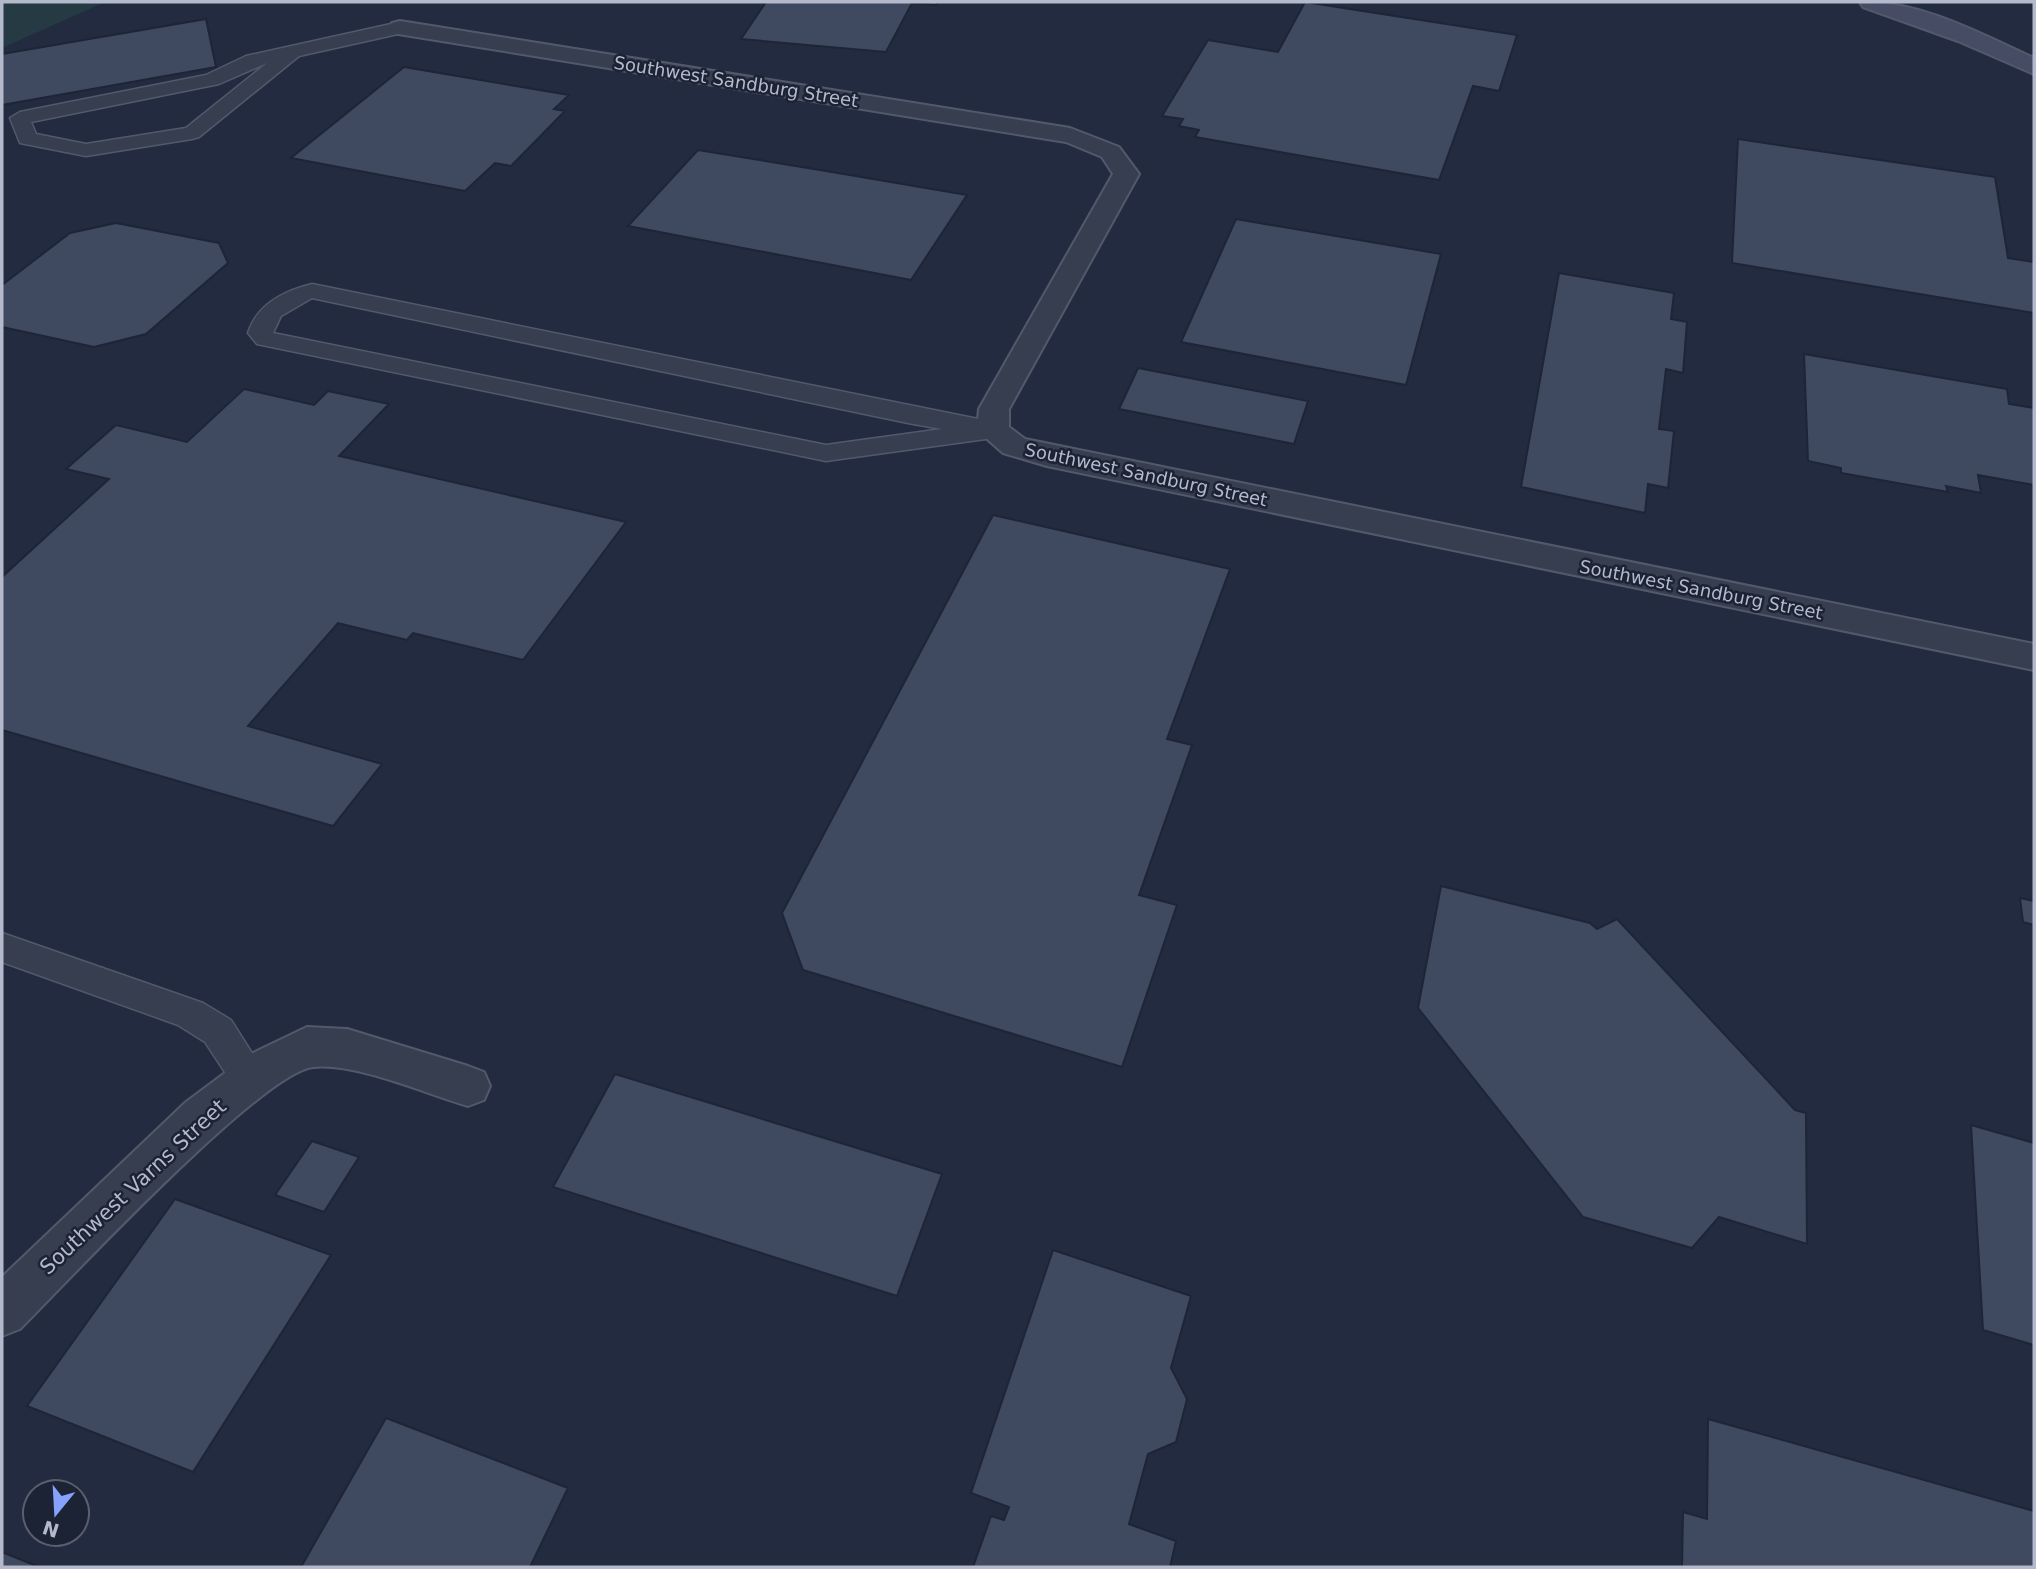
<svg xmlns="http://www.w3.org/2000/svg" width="2036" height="1569" viewBox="0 0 2036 1569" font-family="'DejaVu Sans',sans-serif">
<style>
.green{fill:#253a42}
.building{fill:#3f4960;stroke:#1e2537;stroke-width:2}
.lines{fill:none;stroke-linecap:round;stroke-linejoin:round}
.service-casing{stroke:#52596b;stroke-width:3}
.minor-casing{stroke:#52596b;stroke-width:4}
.secondary-casing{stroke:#52596b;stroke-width:4}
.service{fill:#373e50;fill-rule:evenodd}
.minor{fill:#373e50;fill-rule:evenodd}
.secondary{fill:#454c64;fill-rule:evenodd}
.labels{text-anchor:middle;stroke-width:5;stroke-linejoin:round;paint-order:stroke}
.far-street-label{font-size:18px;fill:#b4b9cb;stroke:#1c2335}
.street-label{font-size:21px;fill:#b4b9cb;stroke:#1c2335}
</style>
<rect width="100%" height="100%" fill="#232b41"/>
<!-- green -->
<path class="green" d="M2,2H105L2,48Z"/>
<!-- building -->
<path class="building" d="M766,2H938L936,5L912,3L886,52L741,39Z
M1305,2L1517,35L1499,91L1473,86L1439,180L1195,137L1199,130L1179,126L1183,119L1162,116L1208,40L1278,52Z
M206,19L216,67L2,105V54Z
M404,67L569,95L554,109L565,111L511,166L495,163L465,191L291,158Z
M1738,139L1995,177L2008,258L2034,262V313L1732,263Z
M698,150L826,171L967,195L911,280L628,226Z
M1236,219L1441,254L1406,385L1181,342Z
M116,223L219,243L228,263L146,334L94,347L2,327V285L70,233Z
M1559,273L1674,293L1671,319L1687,322L1683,373L1666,369L1659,429L1674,431L1668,488L1648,484L1645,513L1521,487Z
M1804,354L2007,389L2009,404L2034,408V485L1978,475L1981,493L1946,486L1948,492L1841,473V468L1808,461Z
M1138,368L1308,401L1294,444L1119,409Z
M244,389L314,405L328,391L389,404L339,456L626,522L523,660L413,633L407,640L338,623L248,726L382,764L333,826L2,730V577L109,479L66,469L116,425L187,442Z
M993,515L1230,569L1167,739L1192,745L1139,895L1177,905L1122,1067L803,970L782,913Z
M1441,886L1590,923L1597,929L1617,919L1795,1110L1806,1113L1807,1244L1719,1217L1692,1248L1583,1217L1418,1008Z
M2020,898L2034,901V925L2023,922Z
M615,1074L942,1174L897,1296L553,1187Z
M1971,1125L2034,1143V1345L1983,1330Z
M312,1141L359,1157L324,1212L275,1195Z
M175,1199L331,1255L193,1472L27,1406Z
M1053,1250L1191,1296L1171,1368L1187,1399L1176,1442L1148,1454L1129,1524L1176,1541L1170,1567H973L991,1516L1004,1520L1009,1507L971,1493Z
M386,1418L568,1488L530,1567H301Z
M1708,1419L2034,1511V1567H1682L1683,1512L1707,1519Z
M2,1552L39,1567H2Z"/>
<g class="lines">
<!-- service casing -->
<g class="service-casing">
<path id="service" d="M400,22L407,24L409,28L407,32L299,56L199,137L192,139L86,156L20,143L10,118L20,112L206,75L246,56ZM267,63L186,128L86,144L36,134L31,122L219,84Z
M312,284L993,422L1002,424L1006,430L1002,436L993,438L826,461L257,344L248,333C257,304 284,291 312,284ZM312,298L908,423L942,429L826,445L273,333L281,316Z
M2,933L203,1003L231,1020L269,1080L264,1092L251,1096L238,1092L205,1042L178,1025L2,962Z"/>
</g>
<!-- minor casing -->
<g class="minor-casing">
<path id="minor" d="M400,21L1070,128L1119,147L1139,174L1009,409V427L1025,439L2034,644V670L1047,466L1003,453L977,430L979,409L1113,174L1102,157L1066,142L392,33L389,28L392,23Z
M307,1027L347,1029L468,1066L484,1072L490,1086L484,1100L468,1106C427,1094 354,1062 313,1067C261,1073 67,1282 20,1329L2,1336V1277L186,1102L249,1055Z"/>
</g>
<!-- secondary casing -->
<g class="secondary-casing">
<path id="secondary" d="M1860,2C1919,0 1981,34 2034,58V74L1958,41L1863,7Z"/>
</g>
<!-- service -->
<use href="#service" class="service"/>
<!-- minor -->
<use href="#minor" class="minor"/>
<!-- secondary -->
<use href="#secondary" class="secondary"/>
</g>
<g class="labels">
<!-- far-street labels -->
<g class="far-street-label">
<text transform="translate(736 82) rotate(9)" y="6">Southwest Sandburg Street</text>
<text transform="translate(1146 475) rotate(12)" y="6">Southwest Sandburg Street</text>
<text transform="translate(1701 590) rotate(11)" y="6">Southwest Sandburg Street</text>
</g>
<!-- street labels -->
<g class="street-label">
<text transform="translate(133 1187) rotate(-43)" y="7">Southwest Varns Street</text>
</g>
</g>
<!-- border -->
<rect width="2036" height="1569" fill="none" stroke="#b4b9cb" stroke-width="7"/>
<!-- north arrow -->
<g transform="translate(56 1513) rotate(198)"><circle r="33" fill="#1c2335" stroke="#595f71" stroke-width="2"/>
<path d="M0-5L12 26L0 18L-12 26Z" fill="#85a2ff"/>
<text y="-10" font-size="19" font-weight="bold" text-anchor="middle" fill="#b4b9cb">N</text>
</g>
</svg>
